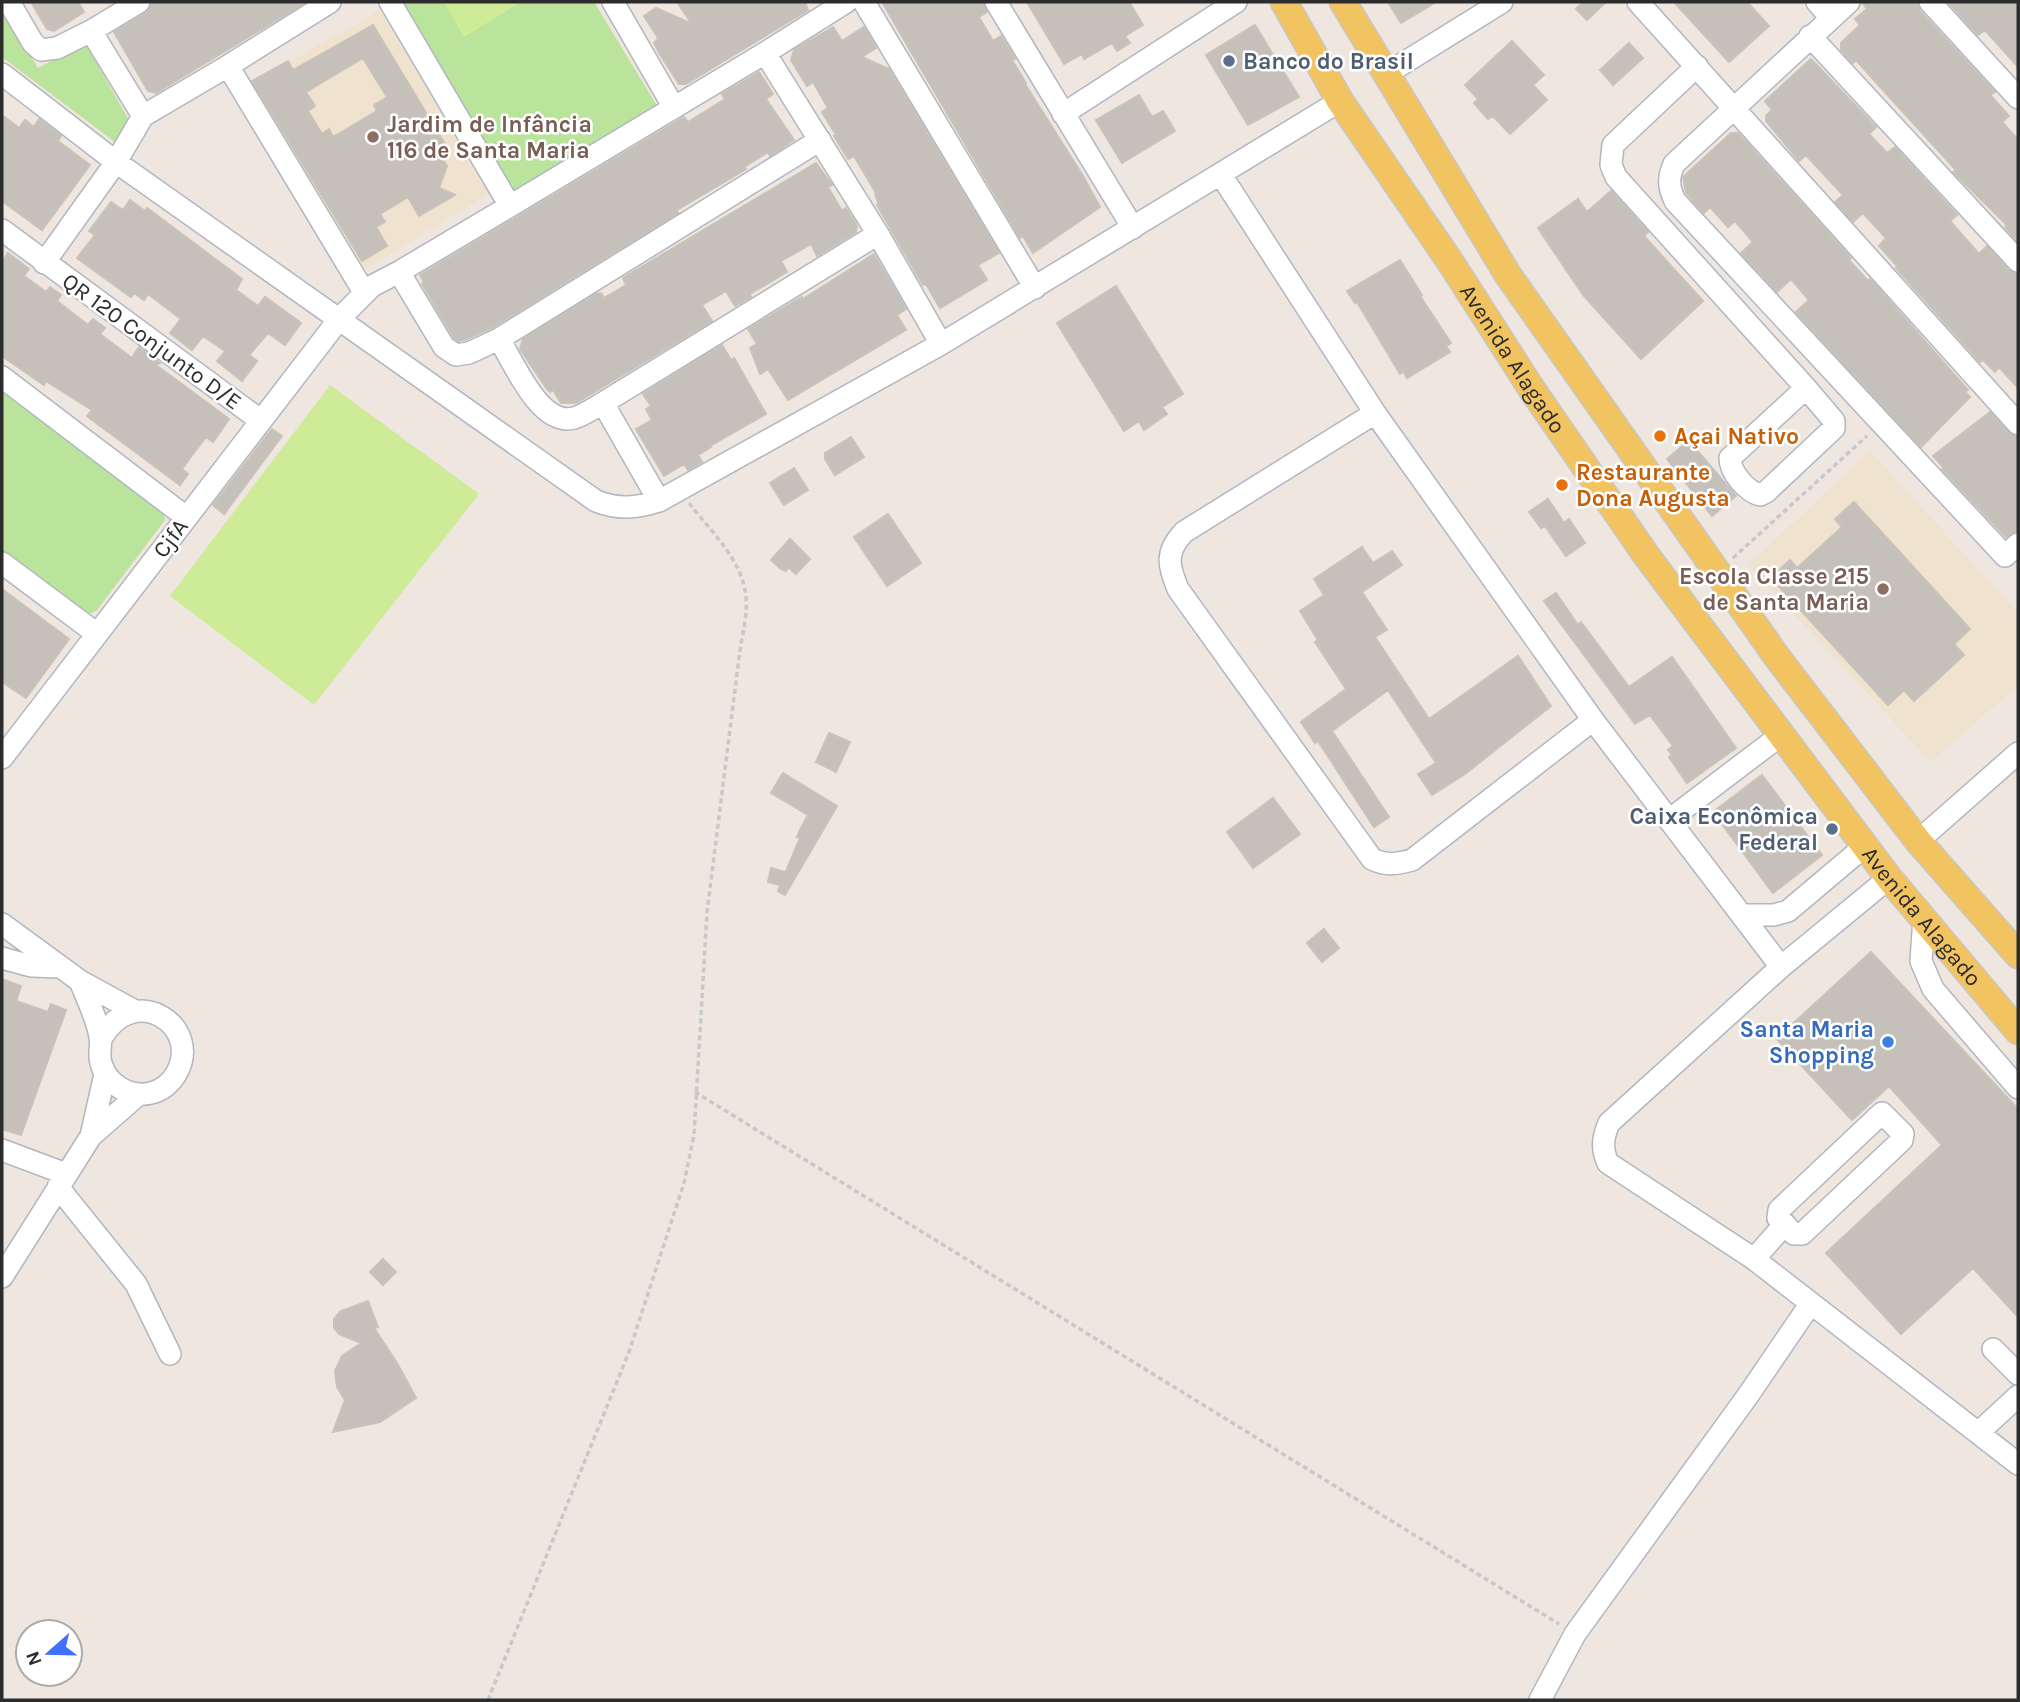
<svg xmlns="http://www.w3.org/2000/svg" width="2020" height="1702" viewBox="0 0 2020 1702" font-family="Karla,sans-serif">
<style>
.education{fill:#efe2ce}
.green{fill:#bae49c}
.pitch{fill:#ceeb98}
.building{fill:#c6c0bb;stroke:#c9c2b8;stroke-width:2;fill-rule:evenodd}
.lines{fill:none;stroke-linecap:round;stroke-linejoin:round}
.minor-casing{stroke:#b2b6c0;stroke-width:24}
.major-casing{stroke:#c8c8c8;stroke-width:29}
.path{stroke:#c8c8c8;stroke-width:3.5;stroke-dasharray:5 3.5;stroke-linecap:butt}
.minor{stroke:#fff;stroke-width:21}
.major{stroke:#f1c361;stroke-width:26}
.service-dot{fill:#5c6f8a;stroke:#fff;stroke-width:2.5}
.education-dot{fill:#8d6e63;stroke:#fff;stroke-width:2.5}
.food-dot{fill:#e8710a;stroke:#fff;stroke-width:2.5}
.shop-dot{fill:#3f7fe0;stroke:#fff;stroke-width:2.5}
.labels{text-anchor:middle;stroke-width:5;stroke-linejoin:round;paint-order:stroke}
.service-label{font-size:23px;font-weight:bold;fill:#4e5e75;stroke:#fff;text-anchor:start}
.education-label{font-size:23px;font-weight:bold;fill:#785e54;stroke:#fff;text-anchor:start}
.street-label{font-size:23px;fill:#2c2c2c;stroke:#fff}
.food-label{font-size:23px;font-weight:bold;fill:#c56008;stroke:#fff;text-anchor:start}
.shop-label{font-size:23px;font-weight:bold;fill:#366cbe;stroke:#fff;text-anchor:end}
</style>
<rect width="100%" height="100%" fill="#eee6df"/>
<!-- education -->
<path class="education" d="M384,8L494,191L362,271L252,83Z
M1870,451L2018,613V685L1931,762L1748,565Z"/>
<!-- green -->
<path class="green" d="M399,2H594L659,109L515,196Z
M2,10L38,68L85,43L130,122L115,142L2,57Z
M2,391L162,509L165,520L97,610L92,613H84L2,554Z"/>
<!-- pitch -->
<path class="pitch" d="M444,2H521L464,37Z
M330,385L479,494L314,705L170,596Z"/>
<!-- building -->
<path class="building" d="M31,2H78L84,12L54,31L47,29Z
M153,2H306L156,93L148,91L114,32L146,13Z
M677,2H805L808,10L686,84H679L659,53L654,43L658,38L644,16L656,8L692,24Z
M882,2H983L987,12L979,17L993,41L1001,36L1015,59L1012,60L1026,83L1025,84L1083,176L1100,207L1033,253L1023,236L1020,238Z
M1027,2H1129L1143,25L1125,36L1130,43L1117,51L1112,43L1084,59L1082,54L1064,64Z
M1388,2H1436L1401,23Z
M1583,2H1606L1587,20L1576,9Z
M1674,2H1747L1769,26L1729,62Z
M1862,2H1917L1920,11L1995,92L1990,95L2009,116L2002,122L2018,140V242L2005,227L2007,225L1953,172L1956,170L1873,79L1856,60L1853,63L1841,50V43L1860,25L1855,19L1867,9Z
M1948,2H2018V67L1985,30L1978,35Z
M373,25L446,146L437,151L447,166L439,188L455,195L419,216L408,197L380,214L385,222L376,227L387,246L362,261L252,81L288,61L293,70ZM363,58L387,97L374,105L377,111L333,137L329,129L322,134L308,111L315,106L306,92Z
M1255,25L1299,97L1248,125L1206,55Z
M833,27L842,41L864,27L876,48L862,57L889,69L999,253L978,265L987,280L940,308L926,284L923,285L877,205H879L875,194L876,193L854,156L848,159L834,136L836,135L822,112L828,108L813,82L807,86L791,60L794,50Z
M1512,41L1544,75L1533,85L1547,100L1510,134L1493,116L1488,119L1474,103L1478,99L1465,85Z
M1629,43L1643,58L1613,85L1600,70Z
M1811,59L1876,127L1869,134L1887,153L1895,147L1957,215L1950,221L1979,254L1987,246L2008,270L2018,274V388L1999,367L1995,372L1983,360L1980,362L1896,268L1898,267L1879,246L1886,238L1863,213L1853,222L1835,202L1843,195L1806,155L1799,161L1766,121V116L1772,110L1765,101Z
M759,72L773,94L766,99L794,140L770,156L768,152L744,167L746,169L677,210L678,213L493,327L465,340L459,341L454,338L422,284L424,282L420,275L684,117L688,122L725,99L722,94Z
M1139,95L1152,117L1163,111L1175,131L1122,163L1096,120Z
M2,115L19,128L25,120L34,127L39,119L61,136L58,141L90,165L42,230L2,201Z
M1731,133H1738L1851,258L1849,260L1868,281L1870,279L1968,390L1965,392L1970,397L1921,447L1796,312L1809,300L1791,279L1777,292L1741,253L1753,242L1735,221L1728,227L1710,207L1704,213L1686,193L1683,177Z
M816,163L832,185L828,187L842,211L846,208L857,226L856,232L817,256L811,244L781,261L787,272L750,294L751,297L735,306L726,291L702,305L712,321L576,403H561L553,390L550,392L547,389L520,349L523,339L596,294L601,293L604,298L626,285L623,278Z
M1611,191L1648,232L1644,236L1703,301L1641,359L1583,295L1538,228L1578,199L1587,212Z
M130,200L145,211L147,208L242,279L236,290L258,306L265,297L301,323L285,345L268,333L249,355L257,361L242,381L217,361L225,351L203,336L192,350L170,333L181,319L148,294L144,300L134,293L131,297L77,258L95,235L89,231L111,202L123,210Z
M8,253L29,269L24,276L46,292L50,287L61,295L57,301L88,325L93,319L105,328L100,334L132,358L139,347L160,363L156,365L229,419L213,442L206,437L190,458L182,469L188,474L180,485L87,416L92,410L46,381L44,385L2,356V262Z
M874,254L906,309L897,315L906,330L788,400L768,369L760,374L750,348L757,344L748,329L802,297L803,299Z
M1400,260L1422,295L1420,296L1451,343L1446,346L1450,352L1407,378L1403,371L1400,374L1357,302L1355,303L1347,291Z
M1116,286L1183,394L1162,407L1167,414L1144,430L1139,421L1124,431L1057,323Z
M722,345L731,360L734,358L766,414L710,446L711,447L698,455L702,462L688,470L684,464L664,476L636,429L652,420L646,409L651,406L643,394Z
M1990,412L2009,433L2018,437V530L2006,537L1942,469L1944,468L1933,456Z
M272,429L282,436L224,514L213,505Z
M851,437L864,457L835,475L825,459V453Z
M1689,441L1736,496L1712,516L1667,459Z
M794,468L808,490L784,505L770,483Z
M1548,499L1564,523L1569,519L1585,543L1566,556L1545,526L1541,528L1529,512Z
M1854,502L1970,629L1954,644L1964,655L1914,701L1904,690L1888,705L1771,578L1790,560L1797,568L1807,559L1842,527L1835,519Z
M888,514L921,563L887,586L854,537Z
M790,539L810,559L796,574L788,567L786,571L781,569L771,560Z
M1362,547L1373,563L1392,551L1402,565L1362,592L1387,630L1375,637L1429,719L1518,656L1551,706L1465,774L1432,795L1418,774L1436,763L1388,690L1332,731L1389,817L1374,827L1318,741L1315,743L1301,722L1346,689L1315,642L1318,640L1300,611L1324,595L1314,579Z
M2,589L69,639L26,698L2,682Z
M1556,593L1578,625L1581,622L1629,687L1672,657L1736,748L1687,783L1669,757L1672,755L1668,750L1673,746L1650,715L1635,724L1544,601Z
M829,733L850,742L836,772L816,762Z
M783,773L837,806L785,895L778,891L780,885L768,882L771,868L785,872L784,876L800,838L797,837L800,830L808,815L771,793Z
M1762,775L1822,855L1773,893L1713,812Z
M1273,798L1300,834L1253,868L1227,832Z
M1324,929L1339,948L1322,962L1307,943Z
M1871,952L2018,1109V1317L1973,1268L1901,1334L1826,1253L1942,1145L1889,1086L1852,1120L1774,1036L1783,1027L1786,1030Z
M2,979L21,986L16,1001L48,1012L51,1004L66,1010L21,1135L2,1129Z
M383,1259L396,1272L383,1285L370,1272Z
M368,1301L378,1327L374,1328L397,1363L416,1398L380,1422L333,1432L345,1400L337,1387L335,1371L342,1356L361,1343L339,1334L334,1328V1319L341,1311Z"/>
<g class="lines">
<!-- minor casing -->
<g class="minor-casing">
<path id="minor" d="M9,2L33,43L41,50L57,48L91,31
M139,2L91,31L143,116
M330,2L228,66L364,292
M613,2L673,106
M864,2L1035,288
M996,2L1133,228
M1638,2L2018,424
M1817,2L1831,18
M1849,2L1674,164C1668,178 1668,186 1675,201L2005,556L2018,544
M1930,2L2018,98
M1810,36L2018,261
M765,53L878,234L941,344
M1697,66L1613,145L1611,165L1616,177L1806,388L1834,421V428L1766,492L1760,495C1746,491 1730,472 1730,458L1806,388
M2,74L116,162L596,501C619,510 636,508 659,501L941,344L1340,101
M1386,74L1502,2
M1063,114L1236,2
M1221,175L1375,413L1593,720L1781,967L1609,1123C1603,1137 1601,1148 1608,1163L1754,1259L2018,1464
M510,206L765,53L846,2
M2,230L260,420
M44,263L116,162L143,116L228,66
M399,272L444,347L456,355L469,353L499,339
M2,377L186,517
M603,403C594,408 584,415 574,418C540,427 514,363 499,339L820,140
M1375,413L1184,532C1165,552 1168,565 1178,589L1372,859C1386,866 1397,864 1412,860L1593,720
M659,501L603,403L878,234
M2,563L97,634
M2,758L340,318L372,286L399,272L510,206L390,2
M1669,820L1781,735
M1918,841L2018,753
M1742,915H1774L1788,911L1865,846
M1924,917L1921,961L1933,989L2018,1088
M2,924L80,981L135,1011
M2,958L31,966L61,967
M1781,967L1889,878
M80,981C87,999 97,1018 100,1037C102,1045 98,1054 101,1063C107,1085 130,1098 151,1093C161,1091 171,1083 176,1074C204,1026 133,980 101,1039
M1882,1113L1903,1134L1902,1140L1802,1234H1794L1778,1218L1779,1210Z
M91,1136L105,1074
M2,1150L66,1174
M58,1187L136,1284L170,1354
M1754,1259L1785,1224
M2,1277L91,1136L139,1094
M1993,1349L2018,1374
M1979,1432L2018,1396
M1540,1700L1575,1634L1749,1394L1811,1303"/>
</g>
<!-- major casing -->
<g class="major-casing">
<g id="major">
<path id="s1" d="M1284,2L1340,101L1449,260L1531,388L1646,555L1889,878L2018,1031"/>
<path d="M1343,2L1508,275L1777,657L1918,841L2018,955"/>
</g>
</g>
<!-- path -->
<path class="path" d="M1733,558L1867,436
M695,1092L1559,1624
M488,1700L629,1352L684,1183L694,1135L707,912L740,650C743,631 749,610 745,590C739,557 709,529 689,503"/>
<!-- minor -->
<use href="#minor" class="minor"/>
<!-- major -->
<use href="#major" class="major"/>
</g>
<!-- markers -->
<g class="service-dot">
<circle cx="1229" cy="61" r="7"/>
<circle cx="1832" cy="829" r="7"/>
</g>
<g class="education-dot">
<circle cx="373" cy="137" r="7"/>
<circle cx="1883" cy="589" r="7"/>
</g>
<g class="food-dot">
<circle cx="1660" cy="436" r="7"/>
<circle cx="1562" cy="485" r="7"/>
</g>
<circle class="shop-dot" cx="1888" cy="1042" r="7"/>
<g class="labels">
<!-- service labels -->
<g class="service-label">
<text x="1243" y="69">Banco do Brasil</text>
<text x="1818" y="824" text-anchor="end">Caixa Econômica<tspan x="1818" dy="26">Federal</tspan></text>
</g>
<!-- education labels -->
<g class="education-label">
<text x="387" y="132">Jardim de Infância<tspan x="387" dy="26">116 de Santa Maria</tspan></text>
<text x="1869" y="584" text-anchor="end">Escola Classe 215<tspan x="1869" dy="26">de Santa Maria</tspan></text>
</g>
<!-- street labels -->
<g class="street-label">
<text transform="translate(152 341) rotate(36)" y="8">QR 120 Conjunto D/E</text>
<text dy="8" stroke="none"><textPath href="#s1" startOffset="424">Avenida Alagado</textPath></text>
<text transform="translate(170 538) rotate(-53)" y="8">CjfA</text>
<text dy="8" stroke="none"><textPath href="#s1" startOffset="1116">Avenida Alagado</textPath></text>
</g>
<!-- food labels -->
<g class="food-label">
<text x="1674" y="444">Açai Nativo</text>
<text x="1576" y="480">Restaurante<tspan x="1576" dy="26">Dona Augusta</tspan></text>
</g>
<!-- shop labels -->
<g class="shop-label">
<text x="1874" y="1037">Santa Maria<tspan x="1874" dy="26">Shopping</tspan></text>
</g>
</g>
<!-- border -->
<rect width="2020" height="1702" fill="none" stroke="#2c2c2c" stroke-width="7"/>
<!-- north arrow -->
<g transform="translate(49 1653) rotate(250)"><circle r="33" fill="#ffffff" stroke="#ababab" stroke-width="2"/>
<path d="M0-5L12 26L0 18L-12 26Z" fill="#4071fa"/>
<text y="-10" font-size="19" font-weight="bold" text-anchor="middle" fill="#2c2c2c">N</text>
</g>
</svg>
